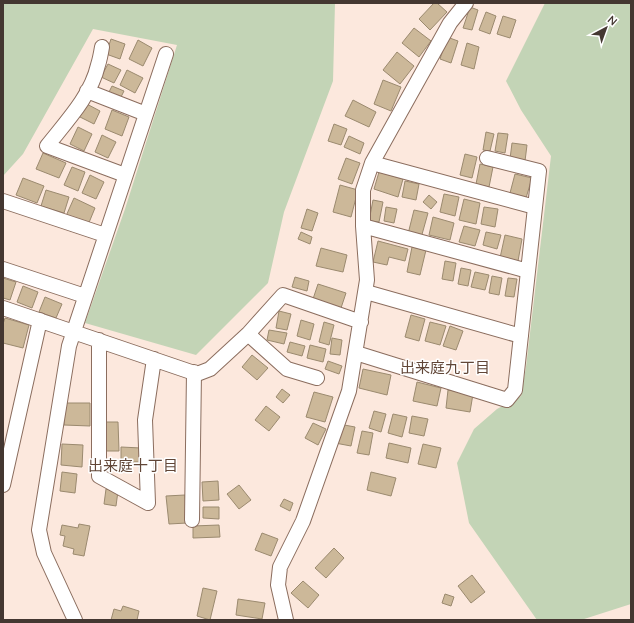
<svg xmlns="http://www.w3.org/2000/svg" width="634" height="623" viewBox="0 0 634 623" font-family="'Nunito Sans','Noto Sans JP',sans-serif">
<style>
.green{fill:#c3d4b6}
.building{fill:#ccb899;stroke:#9b8a6f}
.lines{fill:none;stroke-linecap:round;stroke-linejoin:round}
.minor-casing{stroke:#8b6d5e;stroke-width:16}
.minor{stroke:#fff;stroke-width:14}
.labels{text-anchor:middle;stroke-width:3;stroke-linejoin:round;paint-order:stroke}
.neighbourhood-label{font-size:15px;fill:#614637;stroke:#fff}
</style>
<rect width="100%" height="100%" fill="#fce8dd"/>
<!-- green -->
<path class="green" d="M3,3H335L333,81L284,212L268,283L196,355L85,323L125,209L177,45L93,29L23,154L3,176Z
M545,3H631V604L581,620H537L469,523L457,463L474,429L497,409L521,396L526,367L551,156L521,110L506,81Z"/>
<!-- building -->
<path class="building" d="M434,3H437L447,12L430,30L419,19Z
M470,7L478,10L472,30L463,28Z
M486,12L496,16L490,34L479,30Z
M503,16L516,20L510,38L497,34Z
M414,28L431,41L419,57L402,43Z
M447,37L458,41L451,63L440,59Z
M111,39L125,44L120,59L106,54Z
M138,40L152,48L143,66L129,59Z
M467,43L479,47L474,69L461,65Z
M397,52L414,66L400,84L383,70Z
M108,64L121,70L114,83L101,77Z
M127,70L143,78L135,93L120,85Z
M383,80L401,87L391,111L374,104Z
M112,86L124,91L120,99L108,94Z
M353,100L376,112L369,127L345,116Z
M83,102L100,111L94,124L76,115Z
M112,110L129,117L122,136L105,129Z
M334,124L347,129L341,145L328,141Z
M78,127L92,134L84,151L70,144Z
M486,132L494,134L490,151L483,150Z
M498,133L508,134L505,153L495,151Z
M102,135L116,142L108,158L95,152Z
M349,136L364,143L360,154L344,147Z
M512,143L527,145L525,161L510,159Z
M43,153L66,163L59,178L36,169Z
M465,154L477,157L472,178L460,175Z
M346,158L360,163L352,184L338,179Z
M480,164L493,167L489,187L476,184Z
M72,167L85,172L78,191L64,185Z
M379,172L403,179L398,197L374,189Z
M515,174L532,178L526,198L510,193Z
M90,175L104,182L96,199L82,193Z
M23,178L44,186L37,203L16,195Z
M405,181L419,184L416,200L402,197Z
M340,185L358,190L351,217L333,212Z
M46,190L69,197L64,213L41,206Z
M444,194L459,197L455,216L440,212Z
M429,195L437,202L431,209L423,202Z
M74,198L95,208L88,225L66,216Z
M464,199L480,203L476,224L459,220Z
M373,200L383,202L379,222L369,221Z
M386,207L397,209L394,223L384,221Z
M484,207L498,209L495,227L481,224Z
M307,209L318,213L312,231L301,228Z
M414,210L428,213L421,238L408,234Z
M433,217L454,223L450,240L429,235Z
M464,226L480,230L475,246L459,242Z
M301,232L312,237L310,244L298,239Z
M486,232L501,235L497,249L483,245Z
M505,235L522,239L518,261L500,258Z
M378,241L408,249L405,261L389,257L387,265L373,262Z
M412,247L426,250L420,275L407,272Z
M321,248L347,255L343,272L316,266Z
M445,261L456,263L453,281L442,279Z
M461,268L471,270L468,286L458,284Z
M475,272L489,275L485,290L471,287Z
M492,276L502,278L499,295L489,293Z
M295,277L309,281L307,291L292,287Z
M3,278L16,282L10,300L3,298Z
M508,278L517,279L514,297L505,296Z
M318,284L346,293L341,308L313,299Z
M23,286L38,292L32,308L17,302Z
M45,297L62,304L56,318L39,312Z
M279,311L291,314L287,330L276,328Z
M411,315L425,319L419,341L405,337Z
M5,318L29,325L23,348L3,343V324Z
M301,320L314,324L310,340L297,336Z
M324,322L334,325L329,345L319,342Z
M430,322L446,326L440,345L425,341Z
M450,326L463,331L456,350L443,346Z
M269,330L287,333L284,344L267,340Z
M332,338L342,340L340,355L330,354Z
M290,342L305,346L302,356L287,352Z
M310,345L326,349L323,362L307,358Z
M252,355L268,368L257,380L242,367Z
M328,361L342,366L339,374L325,369Z
M363,369L391,375L387,395L359,388Z
M417,382L441,388L437,406L413,401Z
M282,389L290,395L283,403L276,397Z
M448,390L473,394L470,412L446,408Z
M314,392L333,397L325,422L306,417Z
M64,403H90V426L64,425Z
M266,406L280,417L269,431L255,420Z
M374,411L386,414L381,432L369,428Z
M393,414L407,417L402,437L388,433Z
M412,416L428,419L424,436L409,433Z
M102,422H118L119,451H102Z
M313,423L326,429L318,445L305,438Z
M339,424L355,427L351,446L335,443Z
M362,431L373,433L369,455L357,453Z
M389,443L411,448L408,463L386,458Z
M62,444L83,445L82,467L61,465Z
M423,444L441,448L436,468L418,464Z
M121,447L141,448V462H121Z
M62,472L77,474L75,493L60,491Z
M371,472L396,478L391,496L367,490Z
M218,481L219,500L203,501L202,482Z
M239,485L251,500L239,509L227,494Z
M106,489L118,491L116,506L104,504Z
M185,495L187,523L169,524L166,496Z
M284,499L293,503L290,511L280,506Z
M203,507H219V519L203,518Z
M79,524L90,526L84,556L73,554L74,549L63,546L65,536L60,535L62,525L78,528Z
M219,525L220,537L193,538V526Z
M262,533L278,539L271,556L255,550Z
M334,548L344,558L326,578L315,568Z
M472,575L485,592L471,603L458,586Z
M303,581L319,595L308,608L291,593Z
M203,588L217,591L210,620L197,616Z
M445,594L454,597L451,606L442,603Z
M238,599L265,603L262,619L236,615Z
M123,606L139,611L137,620H111L114,609L121,611Z"/>
<g class="lines">
<!-- minor casing -->
<g class="minor-casing">
<path id="minor" d="M102,47C101,53 100,59 98,65C91,96 66,122 47,146L125,175
M87,91L146,114
M372,163L535,207
M3,201L105,235
M363,226L528,271
M3,269L85,296
M366,292L521,336
M3,308L197,374L210,369L248,334L283,295L361,322
M248,334L287,369L317,378
M99,340V476L148,503L145,420L154,359
M356,353L507,400L515,390L539,171L487,158
M3,485L40,320
M192,520L194,372
M75,620L44,553L39,530L69,346L166,54
M286,620L278,585L280,567L303,521L349,391L367,280L363,226V190L372,163L450,23L466,3"/>
</g>
<!-- minor -->
<use href="#minor" class="minor"/>
</g>
<g class="labels">
<!-- neighbourhood labels -->
<g class="neighbourhood-label">
<text x="445" y="373">出来庭九丁目</text>
<text x="133" y="471">出来庭十丁目</text>
</g>
</g>
<!-- border -->
<rect width="634" height="623" fill="none" stroke="#443731" stroke-width="8"/>
<!-- north arrow -->
<g transform="translate(606 28) rotate(41)" stroke="#ffffff" stroke-width="3" paint-order="stroke">
<path d="M0-3L7 15L0 10L-7 15Z" fill="#443731"/>
<text y="-6" font-size="11" font-weight="bold" text-anchor="middle" fill="#443731">N</text>
</g>
</svg>
